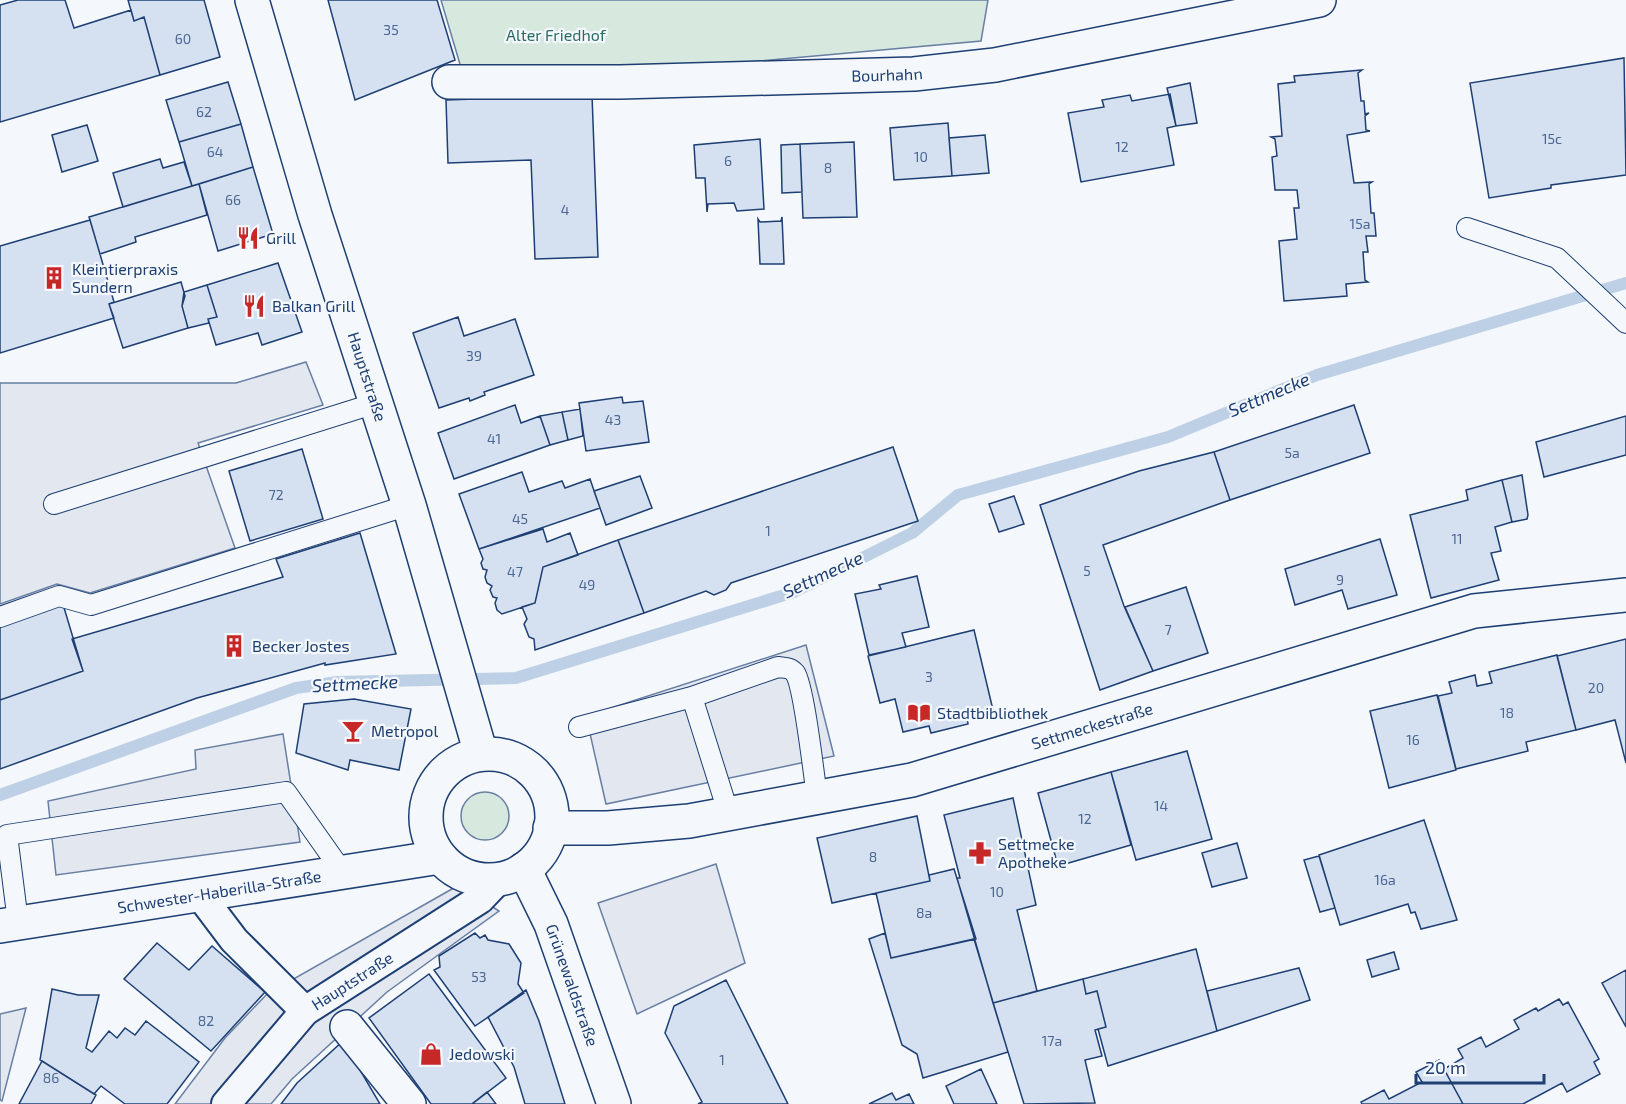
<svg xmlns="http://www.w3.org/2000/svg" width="1626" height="1104" viewBox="0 0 1626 1104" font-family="'Exo 2',sans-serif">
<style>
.green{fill:#d7e8df;stroke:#687fa3;stroke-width:1.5}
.parking{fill:#e3e8f0;stroke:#687fa3;stroke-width:1.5}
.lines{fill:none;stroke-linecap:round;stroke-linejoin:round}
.stream{stroke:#bed0e5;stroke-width:12}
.building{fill:#d5e0f0;stroke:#1d3f73;stroke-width:1.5}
.service-casing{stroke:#1d3f73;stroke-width:22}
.pedestrian-casing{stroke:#1d3f73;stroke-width:32}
.minor-casing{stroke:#1d3f73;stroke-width:36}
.tertiary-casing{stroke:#1d3f73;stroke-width:36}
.service{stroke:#f4f7fb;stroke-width:20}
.pedestrian{stroke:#f4f7fb;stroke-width:28}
.minor{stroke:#f4f7fb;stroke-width:33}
.tertiary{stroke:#f4f7fb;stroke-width:33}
.labels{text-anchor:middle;stroke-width:4.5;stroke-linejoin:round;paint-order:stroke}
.number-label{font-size:14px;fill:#4b6792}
.park-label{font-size:16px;fill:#2c6c60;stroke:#f4f7fb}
.street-label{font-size:16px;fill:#1d3f73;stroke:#f4f7fb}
.poi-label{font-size:16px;fill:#1d3f73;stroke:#f4f7fb;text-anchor:start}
.water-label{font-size:18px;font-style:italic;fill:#1d3f73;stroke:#f4f7fb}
</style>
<rect width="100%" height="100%" fill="#f4f7fb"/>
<!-- green -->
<path class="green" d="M441,0H988L981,41L636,72L462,71Z
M461 816a24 24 0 1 1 48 0a24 24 0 1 1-48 0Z"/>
<!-- parking -->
<path class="parking" d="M306,362L323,405L198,443L235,548L90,593L57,584L0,604V383H236Z
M806,645L834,756L606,804L586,716Z
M283,734L300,842L56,875L48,801L196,769L195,750Z
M716,864L745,963L637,1014L598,903Z
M459,885L499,911L387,992L292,1079L271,1104H175L225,1038L267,994Z
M26,1008L2,1101L0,1100V1014Z"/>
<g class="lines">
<!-- stream -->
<path class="stream" d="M0,795L296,688L337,682L516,678L794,592L912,533L958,495L1168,437L1317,375L1626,283"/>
</g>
<!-- building -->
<path class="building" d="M18,0H65L74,28L131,10L134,21L144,17L160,75L0,122V5Z
M128,0H204L220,57L160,75L144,17L134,21Z
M328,0H437L455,60L355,100Z
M1624,58L1626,175L1551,185V188L1489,198L1470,83Z
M1362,70L1358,73L1361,101H1364L1365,114L1369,113L1365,116L1366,130L1370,131L1347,135L1354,183L1372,182L1369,184L1371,213H1374L1376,236H1366L1368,252H1363L1365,280L1368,282L1346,284L1347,296L1284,301L1279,241L1297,239L1294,208H1299L1297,190H1275L1272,157L1277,156L1275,139L1271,137L1282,136L1278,84L1295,82L1294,76Z
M228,82L241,124L179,142L166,100Z
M1190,83L1197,123L1176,126L1167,88Z
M1170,94L1176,126L1167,128L1174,165L1081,182L1068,113L1104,107L1102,100L1130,95L1132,101Z
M592,95L598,257L535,259L531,160L448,163L446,100Z
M948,123L952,176L894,180L890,128Z
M241,124L253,167L192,186L179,142Z
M87,125L98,161L62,172L52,135Z
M985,135L989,173L952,176L949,138Z
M760,139L764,209L737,211L734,203L708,204L707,212L705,178H696L694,145Z
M854,142L857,217L803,218L800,144Z
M800,144L802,192L782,193L781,145Z
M160,159L163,168L184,162L192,186L123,207L113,173Z
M253,167L273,234L218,251L199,184Z
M199,184L207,215L135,237L136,242L100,254L89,217Z
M782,217L784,264H760L758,219L760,222L781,221Z
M90,220L114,302L109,304L114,318L0,353V246Z
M278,263L302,332L262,345L258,333L216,345L208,319L217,317L207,285Z
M181,282L185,296L182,306L188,328L123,348L109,304Z
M207,285L217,317L208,319L209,323L188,328L182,306L184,292Z
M458,317L464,336L515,319L534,375L484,392L485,395L470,401L469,398L439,408L413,333Z
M622,397L623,403L643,401L649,442L586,451L579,403Z
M515,405L521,423L540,416L550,445L454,479L438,433Z
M1354,405L1370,453L1230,500L1214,452Z
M580,409L583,436L568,440L562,412Z
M562,412L568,440L550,445L540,416Z
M1626,416V455L1544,477L1536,442Z
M893,447L918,521L731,583L726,590L714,595L706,591L644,613L618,540Z
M302,449L323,519L250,541L229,471Z
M1214,452L1230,500L1103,545L1124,606L1153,671L1100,690L1040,505L1139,471Z
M522,472L529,492L562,481L565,488L590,479L600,508L479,549L459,494Z
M1522,475L1528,515L1527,519L1512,522L1502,480Z
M640,476L652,508L606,525L594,491Z
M1502,480L1512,522L1495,527L1501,551L1491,553L1499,580L1431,598L1410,515L1468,500L1466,490Z
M1014,496L1024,524L999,532L989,504Z
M543,529L547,542L570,533L578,555L543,567L535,603L502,614L497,610L495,603L497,598L493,597L490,590L492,586L487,583L485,577L487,570L483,569L481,563L483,559L479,549Z
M360,533L396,654L325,665V663L197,698L0,769V700L83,671L72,639L283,577L276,559Z
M1380,539L1397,595L1348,609L1342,590L1295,605L1285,569Z
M618,540L644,613L535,650L534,639L529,637L524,624L527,619L522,607L535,603L543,567Z
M917,576L929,627L902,633L906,647L869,655L855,594L881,589L879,585Z
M1186,587L1208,653L1153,671L1125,607Z
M62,601L83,671L0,700V622Z
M974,630L993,710L967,717L968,724L931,733L929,726L903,732L895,699L880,703L868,656Z
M1626,639V763L1615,720L1576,730L1557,656Z
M1557,655L1576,730L1526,742L1528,751L1456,769L1438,696L1452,693L1449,682L1475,675L1477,686L1492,683L1489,672Z
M1437,695L1456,770L1389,788L1370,711Z
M354,699L411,709L399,770L350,760L348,770L296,753L304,704Z
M1187,751L1212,839L1136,860L1111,772Z
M1111,772L1131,845L1058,866L1038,793Z
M1013,798L1036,905L1017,910L1037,991L993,1003L957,878H960L944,815Z
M917,816L930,881L832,903L817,838Z
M1424,820L1457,920L1421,929L1415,912L1411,913L1408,904L1340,925L1319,855Z
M1237,843L1247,878L1212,887L1202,853Z
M1319,856L1335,908L1320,912L1304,860Z
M954,869L976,939L891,958L876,893L930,881L929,875Z
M475,933L480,938L485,935L488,940L509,944L521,963L518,984L524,993L475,1026L434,970L440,967L439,956Z
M885,933L891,958L974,939L1008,1052L923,1078L917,1054L902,1045L869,939Z
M157,943L189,970L212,946L265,992L211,1051L124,979Z
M1196,949L1217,1031L1108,1066L1098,1029L1106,1027L1097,991L1086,994L1083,979Z
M1394,952L1399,969L1372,977L1367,960Z
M1299,968L1310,1000L1217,1031L1207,991Z
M1626,970V1027L1602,983Z
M429,974L506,1078L472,1104H431L369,1018Z
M1083,979L1086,994L1097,991L1106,1027L1095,1030L1102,1056L1085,1060L1095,1103L1024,1104L993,1003Z
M726,980L788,1104H698L702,1102L665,1033L674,1006Z
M52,989L78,995H99L86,1048L92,1052L109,1031L117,1038L125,1028L135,1035L146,1021L199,1062L167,1104H125L101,1086L94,1094L40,1060Z
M526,990L539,1021L565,1104H525L514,1067L488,1017Z
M1559,999L1563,1005L1568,1002L1599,1059L1594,1062L1600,1074L1567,1092L1562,1083L1523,1104H1463L1444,1069L1463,1058L1458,1049L1481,1037L1486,1047L1519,1029L1514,1020L1536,1008L1538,1011Z
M343,1041L380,1104H281L297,1083Z
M1439,1060L1463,1104H1362L1361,1102L1384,1090L1389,1099L1422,1082L1416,1072Z
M42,1061L96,1095L91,1104H19Z
M981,1069L997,1104H954L946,1086Z
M487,1092L496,1104H474L473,1103Z
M892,1093L896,1100L909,1094L914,1104H869Z"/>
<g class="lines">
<!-- service casing -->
<g class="service-casing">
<path id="service" d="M1467,228L1557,258L1626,323
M54,504L376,403
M0,617L59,596L91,605L409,505
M692,697L729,815
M579,727L692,697L778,667C785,668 790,667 795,673C804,686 814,776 817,797
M18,922L7,835L286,792L344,874"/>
</g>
<!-- pedestrian casing -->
<g class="pedestrian-casing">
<g id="pedestrian">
<path d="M200,895L234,940L305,1011"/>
<path id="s1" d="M226,1104L305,1011L480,899L499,879"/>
</g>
</g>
<!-- minor casing -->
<g class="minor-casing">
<g id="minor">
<path id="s2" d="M252,0L315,215L409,505L481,754"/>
<path id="s3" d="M449,82H620L914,74L995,65L1319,0"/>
<path id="s4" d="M524,869L551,924L614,1104"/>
<path d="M347,1027L409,1104"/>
</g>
</g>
<!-- tertiary casing -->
<g class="tertiary-casing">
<g id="tertiary">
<circle cx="489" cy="817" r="63"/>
<path id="s5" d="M550,828H608L689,821L912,780L1474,611L1626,595"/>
<path id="s6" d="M0,926L440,857"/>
</g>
</g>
<!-- service -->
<use href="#service" class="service"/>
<!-- pedestrian -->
<use href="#pedestrian" class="pedestrian"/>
<!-- minor -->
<use href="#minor" class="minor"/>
<!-- tertiary -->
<use href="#tertiary" class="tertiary"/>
</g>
<!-- icons -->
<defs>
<g id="restaurant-bare" transform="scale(1.8)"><path d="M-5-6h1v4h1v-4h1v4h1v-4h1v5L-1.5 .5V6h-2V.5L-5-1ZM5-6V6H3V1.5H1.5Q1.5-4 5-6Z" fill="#c62828" stroke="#f4f7fb" stroke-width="2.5" paint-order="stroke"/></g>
<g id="building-bare" transform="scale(1.8)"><path d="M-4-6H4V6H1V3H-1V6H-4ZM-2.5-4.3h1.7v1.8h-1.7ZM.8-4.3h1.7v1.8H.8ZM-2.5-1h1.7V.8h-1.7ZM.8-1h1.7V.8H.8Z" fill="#c62828" stroke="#f4f7fb" stroke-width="2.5" paint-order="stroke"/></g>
<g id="library-bare" transform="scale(1.8)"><path d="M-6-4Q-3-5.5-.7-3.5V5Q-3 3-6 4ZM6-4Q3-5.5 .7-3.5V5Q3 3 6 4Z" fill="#c62828" stroke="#f4f7fb" stroke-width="2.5" paint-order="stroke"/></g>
<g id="bar-bare" transform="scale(1.8)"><path d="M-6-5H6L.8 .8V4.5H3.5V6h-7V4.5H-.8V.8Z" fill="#c62828" stroke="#f4f7fb" stroke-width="2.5" paint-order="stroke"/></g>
<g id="pharmacy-bare" transform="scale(1.8)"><path d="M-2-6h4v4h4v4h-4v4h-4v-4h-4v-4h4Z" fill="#c62828" stroke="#f4f7fb" stroke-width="2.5" paint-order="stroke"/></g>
<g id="shop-bare" transform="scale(1.8)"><path d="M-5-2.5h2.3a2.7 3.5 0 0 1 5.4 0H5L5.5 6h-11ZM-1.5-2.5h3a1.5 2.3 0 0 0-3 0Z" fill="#c62828" stroke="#f4f7fb" stroke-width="2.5" paint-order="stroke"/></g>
</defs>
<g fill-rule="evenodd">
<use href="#restaurant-bare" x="248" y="238"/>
<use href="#building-bare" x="54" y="278"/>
<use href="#restaurant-bare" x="254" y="306"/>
<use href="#building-bare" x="234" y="646"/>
<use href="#library-bare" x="919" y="713"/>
<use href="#bar-bare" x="353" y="731"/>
<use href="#pharmacy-bare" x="980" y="853"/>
<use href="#shop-bare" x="431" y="1054"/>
</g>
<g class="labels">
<!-- number labels -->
<g class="number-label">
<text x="391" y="35">35</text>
<text x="183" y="44">60</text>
<text x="204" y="117">62</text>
<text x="1552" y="144">15c</text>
<text x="1122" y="152">12</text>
<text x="215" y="157">64</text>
<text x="921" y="162">10</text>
<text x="728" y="166">6</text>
<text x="828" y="173">8</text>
<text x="233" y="205">66</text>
<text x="565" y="215">4</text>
<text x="1360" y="229">15a</text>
<text x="474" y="361">39</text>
<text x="613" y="425">43</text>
<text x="494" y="444">41</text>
<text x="1292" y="458">5a</text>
<text x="276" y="500">72</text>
<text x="520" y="524">45</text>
<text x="768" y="536">1</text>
<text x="1457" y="544">11</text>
<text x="1087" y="576">5</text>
<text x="515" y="577">47</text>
<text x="1340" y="585">9</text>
<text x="587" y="590">49</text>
<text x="1168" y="635">7</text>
<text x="929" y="682">3</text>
<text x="1596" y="693">20</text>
<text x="1507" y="718">18</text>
<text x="1413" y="745">16</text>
<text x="1161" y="811">14</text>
<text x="1085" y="824">12</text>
<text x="873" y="862">8</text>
<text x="1385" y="885">16a</text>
<text x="997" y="897">10</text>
<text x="924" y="918">8a</text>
<text x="479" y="982">53</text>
<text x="206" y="1026">82</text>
<text x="1052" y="1046">17a</text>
<text x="722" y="1065">1</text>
<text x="51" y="1083">86</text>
</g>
<!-- park labels -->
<g class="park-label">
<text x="556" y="41">Alter Friedhof</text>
</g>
<!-- street labels -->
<g class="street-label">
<text dy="6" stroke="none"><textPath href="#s3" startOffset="438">Bourhahn</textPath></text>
<text dy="6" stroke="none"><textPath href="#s2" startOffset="394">Hauptstraße</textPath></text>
<text dy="6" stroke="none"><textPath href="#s5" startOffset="554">Settmeckestraße</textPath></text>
<text dy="6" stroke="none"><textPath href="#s6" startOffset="222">Schwester-Haberilla-Straße</textPath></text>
<text dy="6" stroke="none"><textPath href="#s1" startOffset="178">Hauptstraße</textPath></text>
<text dy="6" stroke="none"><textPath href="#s4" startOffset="126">Grünewaldstraße</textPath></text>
</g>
<!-- poi labels -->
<g class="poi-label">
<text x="266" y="244">Grill</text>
<text x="72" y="275">Kleintierpraxis<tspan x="72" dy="18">Sundern</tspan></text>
<text x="272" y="312">Balkan Grill</text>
<text x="252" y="652">Becker Jostes</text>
<text x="937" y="719">Stadtbibliothek</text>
<text x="371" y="737">Metropol</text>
<text x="998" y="850">Settmecke<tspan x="998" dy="18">Apotheke</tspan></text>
<text x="449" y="1060">Jedowski</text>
</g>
<!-- water labels -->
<g class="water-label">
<text transform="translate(1269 395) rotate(-23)" y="6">Settmecke</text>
<text transform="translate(823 575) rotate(-25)" y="6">Settmecke</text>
<text transform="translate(355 684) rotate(-3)" y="6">Settmecke</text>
</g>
</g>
<!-- scale -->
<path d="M1416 1074v9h128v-9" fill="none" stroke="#1d3f73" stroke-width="3"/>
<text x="1425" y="1074" font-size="18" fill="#1d3f73" stroke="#f4f7fb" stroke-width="4.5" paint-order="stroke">20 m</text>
</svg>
